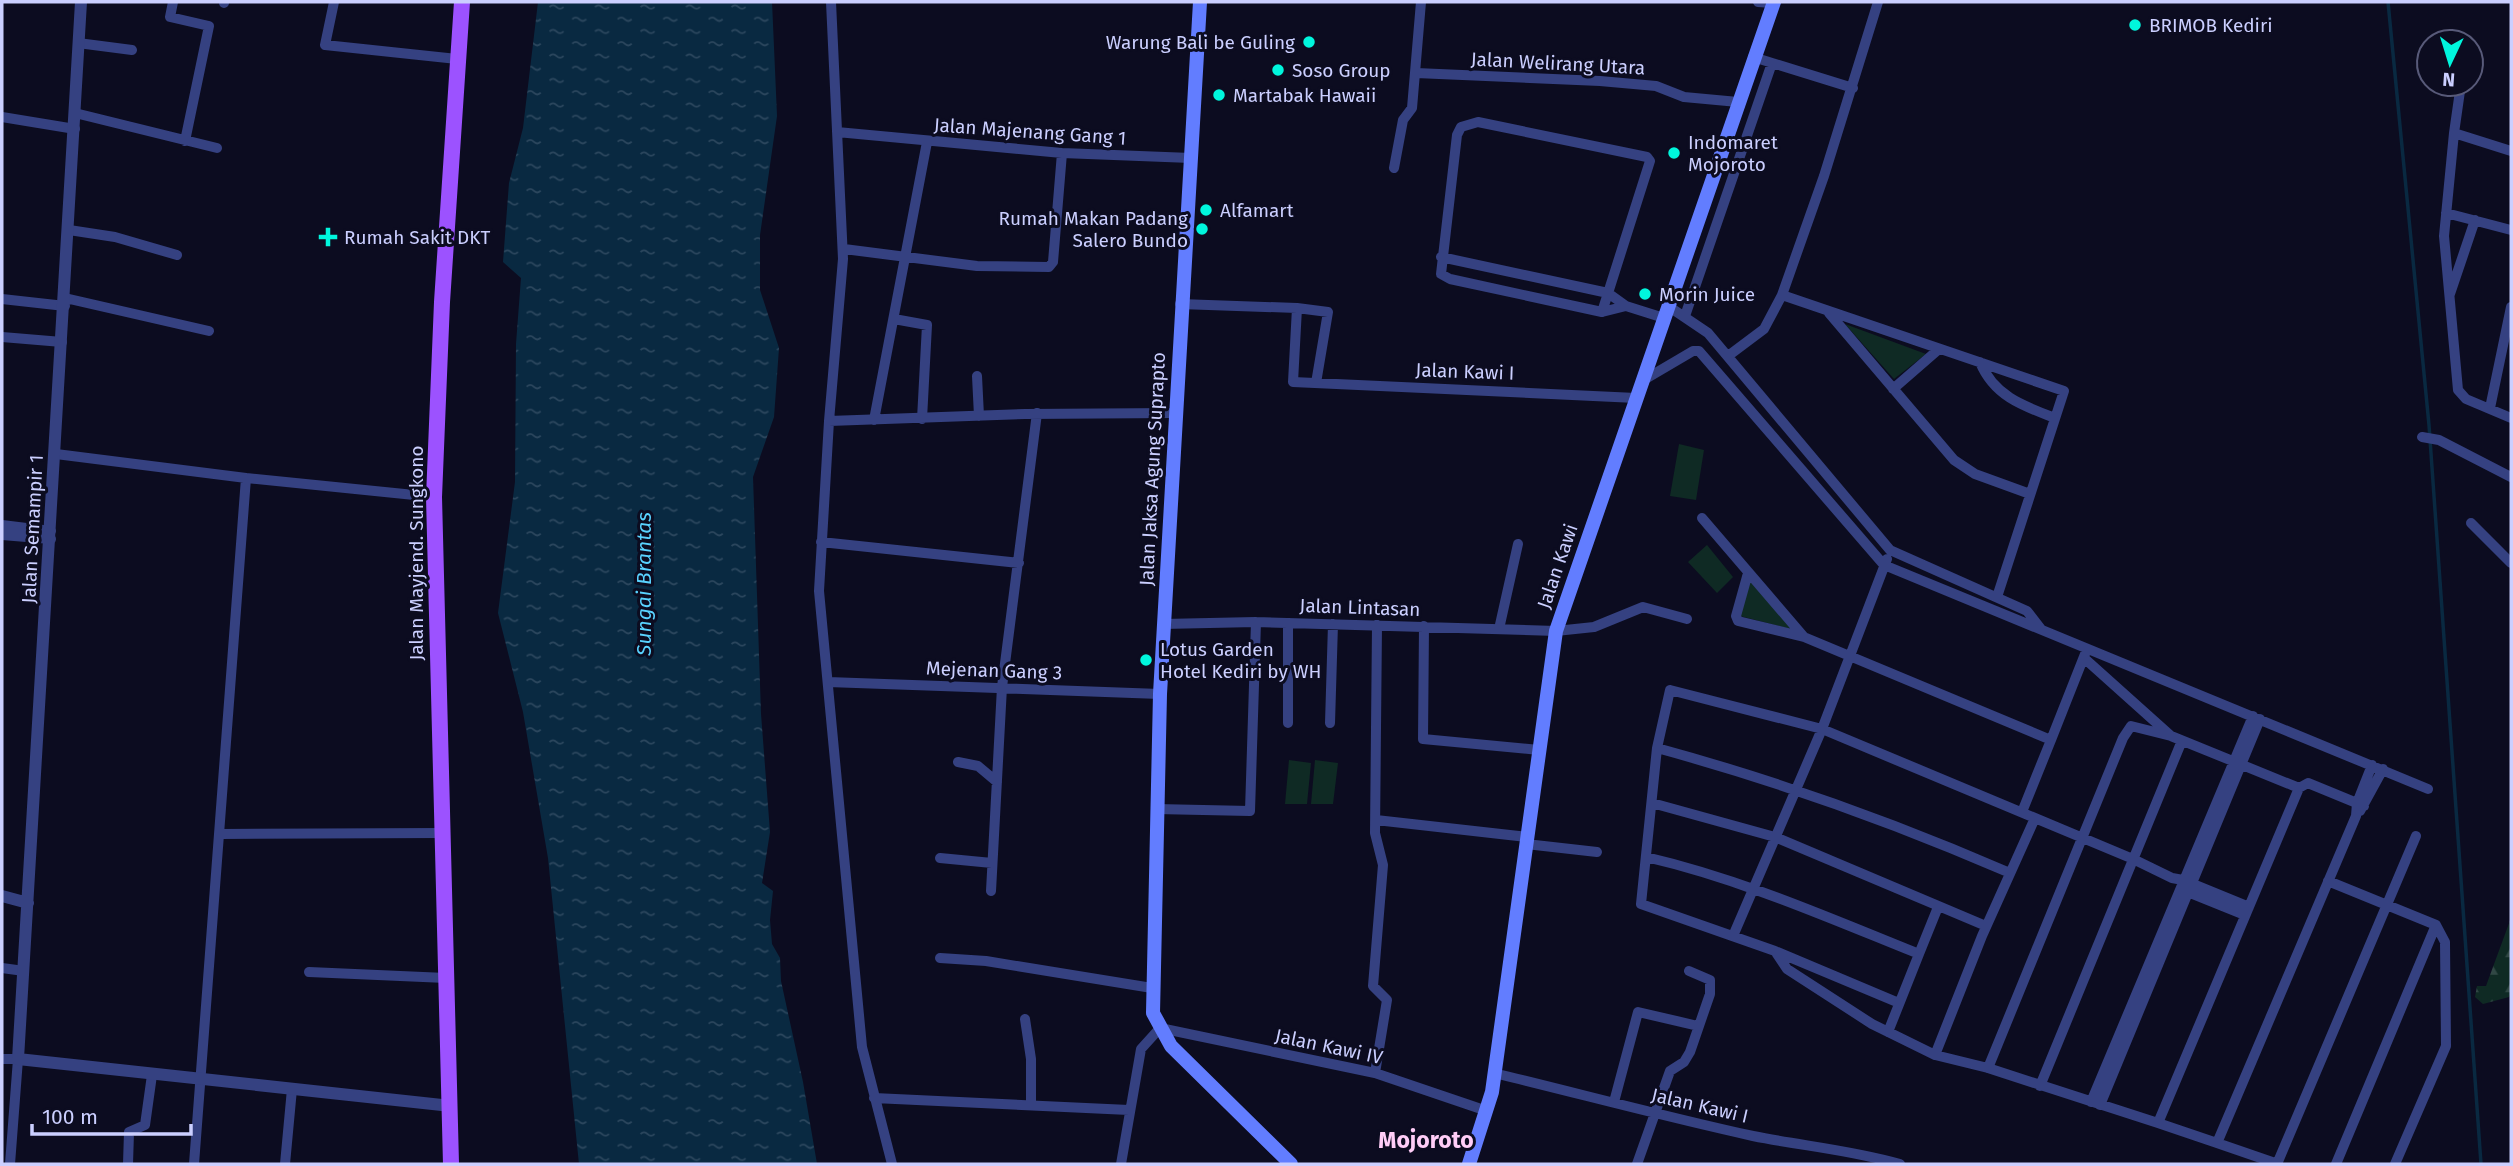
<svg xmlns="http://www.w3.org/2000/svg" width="2513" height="1166" viewBox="0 0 2513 1166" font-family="'Fira Sans',sans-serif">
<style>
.forest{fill:url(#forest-firs)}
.park{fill:#0f2a24}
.water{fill:url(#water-ripples)}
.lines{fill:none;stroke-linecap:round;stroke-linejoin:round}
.stream{stroke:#092941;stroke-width:3.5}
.minor{stroke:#354181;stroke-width:10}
.tertiary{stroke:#354181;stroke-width:12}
.secondary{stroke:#627dff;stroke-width:14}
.primary{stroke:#9c52ff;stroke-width:16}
.poi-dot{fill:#00f6dd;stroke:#0c0c20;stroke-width:2.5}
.labels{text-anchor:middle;stroke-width:6;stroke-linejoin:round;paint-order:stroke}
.poi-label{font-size:19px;fill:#cbcfff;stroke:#0c0c20;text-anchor:start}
.street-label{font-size:19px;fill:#cbcfff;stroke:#0c0c20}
.water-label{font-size:21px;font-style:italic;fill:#59d3ff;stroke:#0c0c20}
.quarter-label{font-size:23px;font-weight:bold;fill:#ffcdf7;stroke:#0c0c20}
</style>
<defs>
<pattern id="forest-firs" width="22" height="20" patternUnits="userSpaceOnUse" patternTransform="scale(1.75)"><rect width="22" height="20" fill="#0f2a24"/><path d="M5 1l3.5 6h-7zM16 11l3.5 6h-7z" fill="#314845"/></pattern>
<pattern id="water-ripples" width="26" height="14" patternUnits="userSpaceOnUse" patternTransform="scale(1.75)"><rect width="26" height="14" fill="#092941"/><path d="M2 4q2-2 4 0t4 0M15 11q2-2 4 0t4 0" fill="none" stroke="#2c475e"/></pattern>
</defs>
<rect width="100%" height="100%" fill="#0c0c20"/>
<!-- forest -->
<path class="forest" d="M2511,918V992L2509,997L2483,1004L2475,997L2477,986H2486Z"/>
<!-- park -->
<path class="park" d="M1845,324L1926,354L1894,379Z
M1679,444L1704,450L1696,500L1670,496Z
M1707,545L1733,577L1717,593L1688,562Z
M1750,581L1794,630L1740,616Z
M1289,760L1311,763L1307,804H1285Z
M1315,760L1338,763L1333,804H1311Z"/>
<!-- water -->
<path class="water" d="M538,2H772L777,116L760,235V290L779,348L774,417L753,477L761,714L770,832L762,883L773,891L770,920L772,944L780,958L781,981L803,1082L817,1164H579L548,858L523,712L498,613L515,482L516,344L521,278L503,262L509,183L523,128Z"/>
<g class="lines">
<!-- stream -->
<path class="stream" d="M2388,2L2429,425L2481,1164"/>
<!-- minor -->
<path class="minor" d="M173,2L170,17L209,26L185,141
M334,2L325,45L457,59
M831,2L843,259L829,421L819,591L862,1047L892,1164
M1758,2L1773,3
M1878,2L1824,176L1782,295L2064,391L1997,597
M224,3V2
M78,43L132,50
M1753,57L1853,88
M1416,73L1600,81L1656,86L1684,97L1738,102
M75,113L217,148
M2,117L75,129
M837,132L1062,153L1191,158
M2454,133L2461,84
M2511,151L2454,133L2444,236L2458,390L2466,399L2511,418
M1394,168L1403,120L1412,108L1421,2
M2446,213L2511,230
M69,230L115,237L177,255
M844,249L977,266L1049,267L1053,262L1062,153
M1441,257L1608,293L1626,306L1664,318
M2450,294L2475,220
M65,298L209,331
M2,299L65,306
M1180,304L1297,308L1293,382L1636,398
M1668,306L1708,333L1890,550L2027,611L2041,629
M1297,308L1328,312L1316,383
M1602,312L1650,161L1647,157L1478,122L1461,127L1457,135L1441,274L1450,279L1602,312L1626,306
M1829,313L1954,460L1975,474L2030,494
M1685,316L1772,63
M894,319L927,325L922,419
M2,337L62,342
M1728,356L1764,329L1782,295
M1980,362C1994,396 2023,406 2055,418
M977,376L979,416
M1642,381L1693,351H1699L1884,565L2428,789
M1893,389L1939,349
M2490,408L2511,307
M874,420L927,142
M829,421L1025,414L1174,413
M2422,437L2439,440L2511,477
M56,454L246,478
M1702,518L1804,637
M2471,523L2511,563
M2,525L51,531
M2,535L51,539
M821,542L1019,563
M1748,573L1736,616L1738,621L1804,637L2051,740L2085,654
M1288,623V723
M1163,624L1256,622L1556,631L1594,627L1643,607L1687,619
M1424,626L1423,739L1539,750
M1499,629L1518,544
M828,682L1160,694
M1330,723L1333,624
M1657,748C1778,781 1895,823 2010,873
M958,762L978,766L997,782
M2299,788L2308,783L2364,806
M1652,803L1775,837L1986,926
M1156,809L1250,811L1256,622
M2360,811L2383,769
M2022,812L2051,740
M1376,820L1527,837
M221,834L443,833
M1526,844L1597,852
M1646,857C1741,879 1829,918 1919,954L1888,1032
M940,858L992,863
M2328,881L2436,925L2336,1164
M2183,890L2245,915
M991,891L1002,687L1037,413
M1733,936L1822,729L1887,559
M1775,951L1787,969L1872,1024L1935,1055L1988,1068L2158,1123L2299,788L2171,736L2084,658
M1919,954L1938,907
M940,958L986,961L1152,988
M2,968L24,971
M309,972L446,978
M1899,1003L1775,951L1641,904L1657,748L1670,690L1822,729L2133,859L2172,878L2183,880L2249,907
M1025,1019L1031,1059V1105
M1935,1055L1982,936L2035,818
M2,1059H18L10,1164
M1988,1068L2123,738L2131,726L2171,736
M1375,1073L1387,1000L1373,986L1383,865L1375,833L1377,625
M1494,1073C1581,1094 1666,1117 1753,1136C1803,1146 1851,1150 1900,1164
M2040,1086L2181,743
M874,1098L1129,1110
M1614,1102L1638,1012L1698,1026
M2091,1102L2253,716
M2100,1105L2260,719
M2158,1123L2217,1143
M128,1164L129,1132L145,1125L152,1075
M194,1164L246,478L434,497
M285,1164L292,1089
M1121,1164L1141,1049L1160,1028L1375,1073L1487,1111
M1637,1164L1670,1071L1684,1062L1690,1052L1710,994V980L1689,971
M2277,1164L2416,836
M2278,1164L2217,1143L2356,816L2357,803L2372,765
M2395,1164L2446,1046L2445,942L2436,925"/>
<!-- tertiary -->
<path class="tertiary" d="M81,2L18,1059L451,1106
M2,896L28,903"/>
<!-- secondary -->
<path class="secondary" d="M1200,2L1160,694L1153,1013L1171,1046L1291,1164
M1469,1164L1492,1092L1556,631L1774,2"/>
<!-- primary -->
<path class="primary" d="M451,1164L434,497L442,302L462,2"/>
</g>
<!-- markers -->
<g class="poi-dot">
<circle cx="2135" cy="25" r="7"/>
<circle cx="1309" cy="42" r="7"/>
<circle cx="1278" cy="70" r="7"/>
<circle cx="1219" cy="95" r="7"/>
<circle cx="1674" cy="153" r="7"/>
<circle cx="1206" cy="210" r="7"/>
<circle cx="1202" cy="229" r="7"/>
<path d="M324.5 226.5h7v7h7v7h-7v7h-7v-7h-7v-7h7z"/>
<circle cx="1645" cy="294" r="7"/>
<circle cx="1146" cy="660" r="7"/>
</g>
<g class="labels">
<!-- poi labels -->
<g class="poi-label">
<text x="2149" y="32">BRIMOB Kediri</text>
<text x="1295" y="49" text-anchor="end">Warung Bali be Guling</text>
<text x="1292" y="77">Soso Group</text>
<text x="1233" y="102">Martabak Hawaii</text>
<text x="1688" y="149">Indomaret<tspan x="1688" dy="22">Mojoroto</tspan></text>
<text x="1220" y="217">Alfamart</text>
<text x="1188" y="225" text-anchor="end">Rumah Makan Padang<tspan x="1188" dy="22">Salero Bundo</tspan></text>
<text x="344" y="244">Rumah Sakit DKT</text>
<text x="1659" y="301">Morin Juice</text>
<text x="1160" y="656">Lotus Garden<tspan x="1160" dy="22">Hotel Kediri by WH</tspan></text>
</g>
<!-- street labels -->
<g class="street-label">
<text transform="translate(1558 63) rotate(3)" y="7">Jalan Welirang Utara</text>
<text transform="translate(1030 131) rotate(4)" y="7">Jalan Majenang Gang 1</text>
<text transform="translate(1465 371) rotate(2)" y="7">Jalan Kawi I</text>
<text transform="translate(1152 469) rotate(-87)" y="7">Jalan Jaksa Agung Suprapto</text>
<text transform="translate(32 529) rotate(-87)" y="7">Jalan Semampir 1</text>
<text transform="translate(416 553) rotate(-90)" y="7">Jalan Mayjend. Sungkono</text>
<text transform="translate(1557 566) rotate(-71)" y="7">Jalan Kawi</text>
<text transform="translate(1360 607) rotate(2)" y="7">Jalan Lintasan</text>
<text transform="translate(994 670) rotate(2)" y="7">Mejenan Gang 3</text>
<text transform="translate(1329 1046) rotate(12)" y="7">Jalan Kawi IV</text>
<text transform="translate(1700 1105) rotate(13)" y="7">Jalan Kawi I</text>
</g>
<!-- water labels -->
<g class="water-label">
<text transform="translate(644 584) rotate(-90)" y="7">Sungai Brantas</text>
</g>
<!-- quarter labels -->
<g class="quarter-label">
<text x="1426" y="1148">Mojoroto</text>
</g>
</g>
<!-- border -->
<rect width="2513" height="1166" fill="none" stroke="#cbcfff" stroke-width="7"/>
<!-- north arrow -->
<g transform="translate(2450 63) rotate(184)"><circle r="33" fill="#0c0c20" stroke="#585a79" stroke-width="2"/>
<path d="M0-5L12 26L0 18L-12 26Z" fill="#00f6dd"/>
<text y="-10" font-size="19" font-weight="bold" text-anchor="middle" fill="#cbcfff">N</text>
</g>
<!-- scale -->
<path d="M32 1124v10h159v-10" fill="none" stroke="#cbcfff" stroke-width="3.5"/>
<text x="42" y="1124" font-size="21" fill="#cbcfff" stroke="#0c0c20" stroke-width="5" paint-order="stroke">100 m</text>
</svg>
